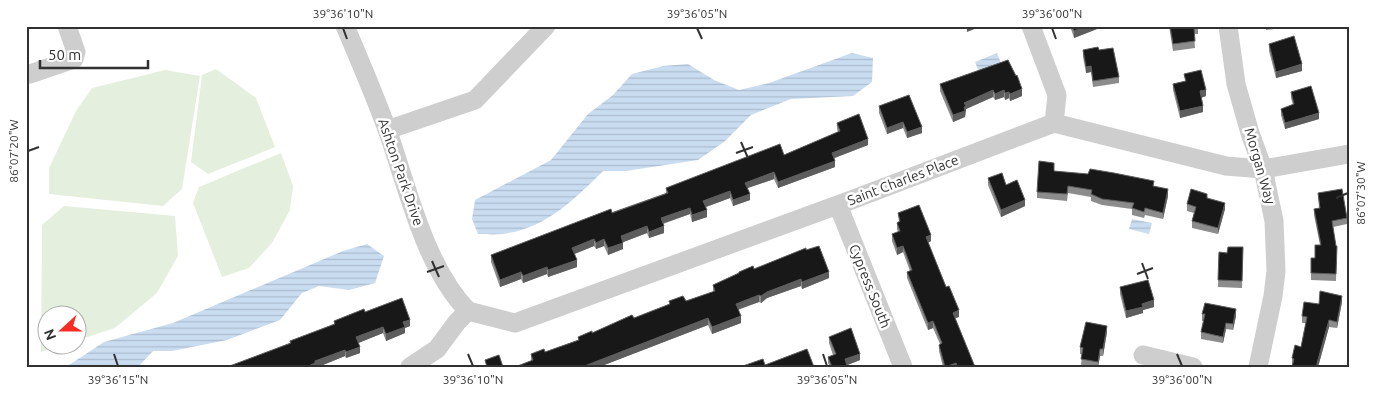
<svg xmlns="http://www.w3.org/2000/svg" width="1375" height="393" viewBox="0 0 1375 393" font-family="Ubuntu,sans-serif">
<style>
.pitch{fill:#e5efde}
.water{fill:url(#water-rules)}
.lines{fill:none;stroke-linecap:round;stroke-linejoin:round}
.minor{stroke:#cecece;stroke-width:19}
.wall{fill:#8c8c8c}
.shaded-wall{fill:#5d5d5d}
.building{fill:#181818;stroke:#5d5d5d}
.ticks{fill:none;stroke:#313131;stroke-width:2}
.labels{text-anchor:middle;stroke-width:5;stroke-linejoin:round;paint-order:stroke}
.street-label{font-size:14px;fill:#313131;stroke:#fff}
.neatline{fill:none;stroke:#313131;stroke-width:2}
.ticks-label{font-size:12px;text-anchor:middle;fill:#313131}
</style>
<defs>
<pattern id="water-rules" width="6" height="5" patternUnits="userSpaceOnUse" patternTransform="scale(1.25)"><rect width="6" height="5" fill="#c9dcf0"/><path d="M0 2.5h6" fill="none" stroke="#adbdce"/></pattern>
</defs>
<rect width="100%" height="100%" fill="#fff"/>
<!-- pitch -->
<path class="pitch" d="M216,69L256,98L275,147L208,174L191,162L202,75Z
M165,70L200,76L182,189L163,206L49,194V168L76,111L92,88Z
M281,153L293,186L290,210L272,243L249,268L222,277L193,203L199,187Z
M64,206L175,216L178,256L157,293L115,328L78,340V316H48V346H59L41,352L42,225Z"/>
<!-- water -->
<path class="water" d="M852,53L873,58L872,82L853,96L791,99L751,115L724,142L698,160L626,171H603C574,200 544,230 501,234C493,235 485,234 478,234L472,219L475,200L551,160L588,114L613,95L632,74L663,66L688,64L714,80L739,90L769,83Z
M997,53L1001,63L979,72L975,62Z
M1132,219L1152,223L1149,234L1129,229Z
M367,244L384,256L375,283L349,290L319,286L302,293L280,320L227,340L172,351H153L138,367H66L104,342L173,323L343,251Z"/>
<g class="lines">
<!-- minor -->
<path class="minor" d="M345,26C360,61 375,96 388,132C408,189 425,267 468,311
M1031,26L1057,95L1054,123
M1228,26L1236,84L1250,133L1263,169L1274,221L1276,271L1273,296L1258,367
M30,74L74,59L76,52L67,26
M387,130L475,100L546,26
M838,205L903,367
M468,311L515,323L854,199L1054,123L1226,166L1263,169L1349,154
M1143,355L1193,367
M410,367L437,349L457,322L468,311"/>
</g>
<!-- wall -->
<path class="wall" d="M1070,26H1097V29L1074,38Z
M1169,26H1198V34H1194L1195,48L1173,51Z
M1266,26H1289V27L1266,30Z
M1269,44L1302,71L1276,78L1269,51Z
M1083,50H1099L1119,77V83L1093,87L1091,72L1086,73L1083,57Z
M1008,60L1022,96L1010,101L1009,98L1005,100L1004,97L995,100L993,97L966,109L965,117L953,122L940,91V84Z
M1184,74L1206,96L1201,98L1203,112L1180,118L1173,90V84L1185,81Z
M1291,92L1319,119L1285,129L1281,115V109L1293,105L1291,98Z
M879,106L922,133L907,138L903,128L887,134L879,113Z
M837,123L868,145L834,158L835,167L778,188L774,179L747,188L750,200L733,206L730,198L706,207L707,217L692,222L690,214L663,224L664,233L649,238L647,233L623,242V249L608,255L604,246L596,249L594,246L574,254L577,267L548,277L547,274L523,283L521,279L500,287L491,262V255L666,193V188L784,155L838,132L837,129Z
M1054,171L1154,186L1168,196L1163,219L1145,215L1144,218L1132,215V209L1102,205L1091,201V197L1068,193L1067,201L1037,198V192Z
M988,178L1006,185L1025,206L1001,217L988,185Z
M1318,193L1347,218V224L1333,227L1336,246H1337L1336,281L1311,280V273L1320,245L1314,215V209L1319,208Z
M1207,198L1225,209L1218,234L1192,228V221L1194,213L1187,211V204Z
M898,213L931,241L928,243L959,317L955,318L975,367H943L939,351V345L940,344L933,328L928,330L907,278V272L910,271L903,252L897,255L892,241V234L898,232L897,229V223L899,222Z
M1243,247L1242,288L1218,287L1219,252L1227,253Z
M754,269L829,278L802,289L801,286L767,298L761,303L759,302L738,310L741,323L712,334L708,325L599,367H515L531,361V354L545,352L578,340V337L592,333L634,318L669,304V301H686L713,292V285L739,274V272Z
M1120,287L1154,307L1143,310V313L1126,318L1120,294Z
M1342,302L1337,328L1329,327L1318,367H1292V358L1301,347L1306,323H1302V316L1319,304Z
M365,312L410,326L405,328V333L386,341L383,333L358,343L360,353L346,358L345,356L318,367H227L290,343V341L334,324V321Z
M1202,314L1236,316L1233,330L1226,329L1223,343L1201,339V332L1204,321H1202Z
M1107,332L1103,356H1100L1098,367H1088L1081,366L1082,354H1080V347Z
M829,337L860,360L847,365V367H830L828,363V357L833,355L829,343Z"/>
<!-- shaded-wall -->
<path class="shaded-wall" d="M967,26H982L967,32Z
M1086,26H1097V29L1074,38V31Z
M1302,64V71L1276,78V72Z
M1091,66V72L1086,73V67Z
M1022,89V96L1010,101V94Z
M993,90V97L966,109L965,117L953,122V115L964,103Z
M1004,90V97L995,100V94Z
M1206,90V96L1200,98V91Z
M1009,92V98L1005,100V93Z
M1203,106V112L1180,118V111Z
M1319,113V119L1285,129V123Z
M903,122V128L887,134V128Z
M922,127V133L907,138V132Z
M868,139V145L832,159V153Z
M835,161V167L778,188V182Z
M774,172V179L745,189V183Z
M1168,189V196L1163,219V213Z
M730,191V198L703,208V201Z
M750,194V200L733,206V200Z
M1025,200V206L1001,217V210Z
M1225,203V209L1218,234V228Z
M690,208V214L661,224V218Z
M707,210V217L692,222V215Z
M647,226V233L621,243V236Z
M664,226V233L649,238V232Z
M931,235V241L926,244V237Z
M594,239V246L572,255V248Z
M604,239V246L596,249V243Z
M623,243V249L608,255V248Z
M903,246V252L897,255V248Z
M577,260V267L548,277V270Z
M547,267V274L523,283V276Z
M521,272V279L500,287V280Z
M829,272V278L802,289V282Z
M801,279V286L767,298L761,303V296L767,292Z
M759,295V302L736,310V304Z
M1342,296V302L1337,328V322Z
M1154,300V307L1143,310V313L1126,318V311L1142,304Z
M1236,309V316L1233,330V324Z
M959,310V317L953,319V313Z
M741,316V323L712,334V327Z
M708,318V325L599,367H582Z
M410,320V326L405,328V333L386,341V334L403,322Z
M1329,320V327L1318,367H1316Z
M933,321V328L928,330V323Z
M1226,323V329L1223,343V337Z
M1107,326V332L1103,356V349Z
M383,327V333L356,344V337Z
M360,347V353L346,358V352Z
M1100,349V356L1098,367V362Z
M345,350V356L318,367H306L315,361Z
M860,354V360L845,366V359Z
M956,363V367H947Z"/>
<!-- building -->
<path class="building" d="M1072,26H1086L1074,31Z
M1170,26H1198V27L1194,28L1195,41L1173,44Z
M1294,36L1302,64L1276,72L1269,44Z
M1098,47L1099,50L1113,48L1119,77L1093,81L1091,66L1086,67L1083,50Z
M1008,60L1016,76L1017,75L1022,89L1010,94L1009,92L1005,93L1004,90L995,94L993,90L964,103L966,106L964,107L965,111L953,115L940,84Z
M1201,70L1206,90L1200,91L1203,106L1180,111L1173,84L1186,81L1184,74Z
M1311,86L1319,113L1285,123L1281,109L1294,104L1291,92Z
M909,95L922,127L907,132L903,122L887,128L879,106Z
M859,114L868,139L832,153L835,161L778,182L774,172L745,183L750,194L733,200L730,191L703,201L707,210L692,215L690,208L661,218L664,226L649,232L647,226L621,236L623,243L608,248L604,239L596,243L594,239L572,248L577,260L548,270L547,267L523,276L521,272L500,280L491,255L611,209L612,213L668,193L666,188L780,144L784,155L840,131L837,123Z
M1039,161L1054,163V171L1088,174L1090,169L1114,173L1154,181L1153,186L1168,189L1163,213L1145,208L1144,212L1132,208L1134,203L1102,199L1091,194L1092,190L1068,186L1067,194L1037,192Z
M1002,173L1006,185L1017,180L1025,200L1001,210L988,178Z
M1191,189L1207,194V198L1225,203L1218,228L1192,221L1196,207L1187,204Z
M1342,189L1347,218L1332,221L1336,246H1337L1336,274L1311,273V258H1315V245H1321L1314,209L1320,208L1318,193Z
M919,205L931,235L926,237L946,287L949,286L959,310L953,313L975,367H957L956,363L945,367L939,345L942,343L933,321L928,323L907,272L912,270L903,246L897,248L892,234L900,231L897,223L900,221L898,213Z
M819,246L829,272L802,282L801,279L767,292L761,296L759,295L736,304L741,316L712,327L708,318L582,367H515L533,360L531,354L544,349L545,352L579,340L578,337L592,331V333L632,315L634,318L670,304L669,301L683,296L686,301L715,291L713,285L739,273V272L753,266L754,269L806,248V250Z
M1228,247H1243L1242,281L1218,280L1219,252L1227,253Z
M1148,280L1154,300L1142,304L1143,307L1126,311L1120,287Z
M1320,291L1342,296L1337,322L1329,320L1316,367H1292L1294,359L1292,358L1295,345L1301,347L1307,317L1302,316L1304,302L1319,304Z
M402,298L410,320L403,322L405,327L386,334L383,327L356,337L360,347L346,352L345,350L315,361V363L306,367H227L291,343L290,341L335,324L334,321L364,309L365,312Z
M1205,303L1236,309L1233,324L1226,323L1223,337L1201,332L1205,314H1202Z
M1086,322L1107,326L1103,349H1100L1098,362L1081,359L1083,348L1080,347Z
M851,328L860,354L845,359L847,366L846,367H832L828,357L836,354L829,337Z
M807,349L814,367H740L763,359L765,365Z
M499,355L503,367H487L485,360Z"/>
<!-- ticks -->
<path class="ticks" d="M343,28L347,39M697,28L702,39M1052,28L1056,39M741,142L748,158M28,151L39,147M736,153L753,147M1336,198L1348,193M432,261L439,277M1142,263L1148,279M427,272L444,266M1137,274L1153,268M114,354L118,366M468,354L473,366M823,354L827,366M1177,354L1182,366"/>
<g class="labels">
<!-- street labels -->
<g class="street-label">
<text transform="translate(1260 166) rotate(74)" y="5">Morgan Way</text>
<text transform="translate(401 172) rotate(71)" y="5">Ashton Park Drive</text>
<text transform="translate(903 180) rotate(-21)" y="5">Saint Charles Place</text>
<text transform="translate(870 286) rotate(68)" y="5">Cypress South</text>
</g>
</g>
<!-- border -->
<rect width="1375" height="393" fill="none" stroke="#ffffff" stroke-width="55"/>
<!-- north arrow -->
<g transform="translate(62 330) rotate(249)"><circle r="24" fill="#ffffff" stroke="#adadad"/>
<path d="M0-4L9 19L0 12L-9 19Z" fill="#f72d24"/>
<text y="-8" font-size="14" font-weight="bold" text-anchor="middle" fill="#313131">N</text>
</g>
<!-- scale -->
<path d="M40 60v8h108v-8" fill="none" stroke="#313131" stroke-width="2.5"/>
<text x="48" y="60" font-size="15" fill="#313131" stroke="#ffffff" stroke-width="4" paint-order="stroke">50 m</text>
<rect x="28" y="28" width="1320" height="338" class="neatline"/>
<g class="ticks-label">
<text x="343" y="18">39°36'10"N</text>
<text x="697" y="18">39°36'05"N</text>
<text x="1052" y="18">39°36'00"N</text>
<text transform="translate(14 151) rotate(-90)" y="4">86°07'20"W</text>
<text transform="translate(1361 193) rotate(-90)" y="4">86°07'30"W</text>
<text x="118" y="384">39°36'15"N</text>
<text x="473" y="384">39°36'10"N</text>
<text x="827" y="384">39°36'05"N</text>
<text x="1182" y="384">39°36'00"N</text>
</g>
</svg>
